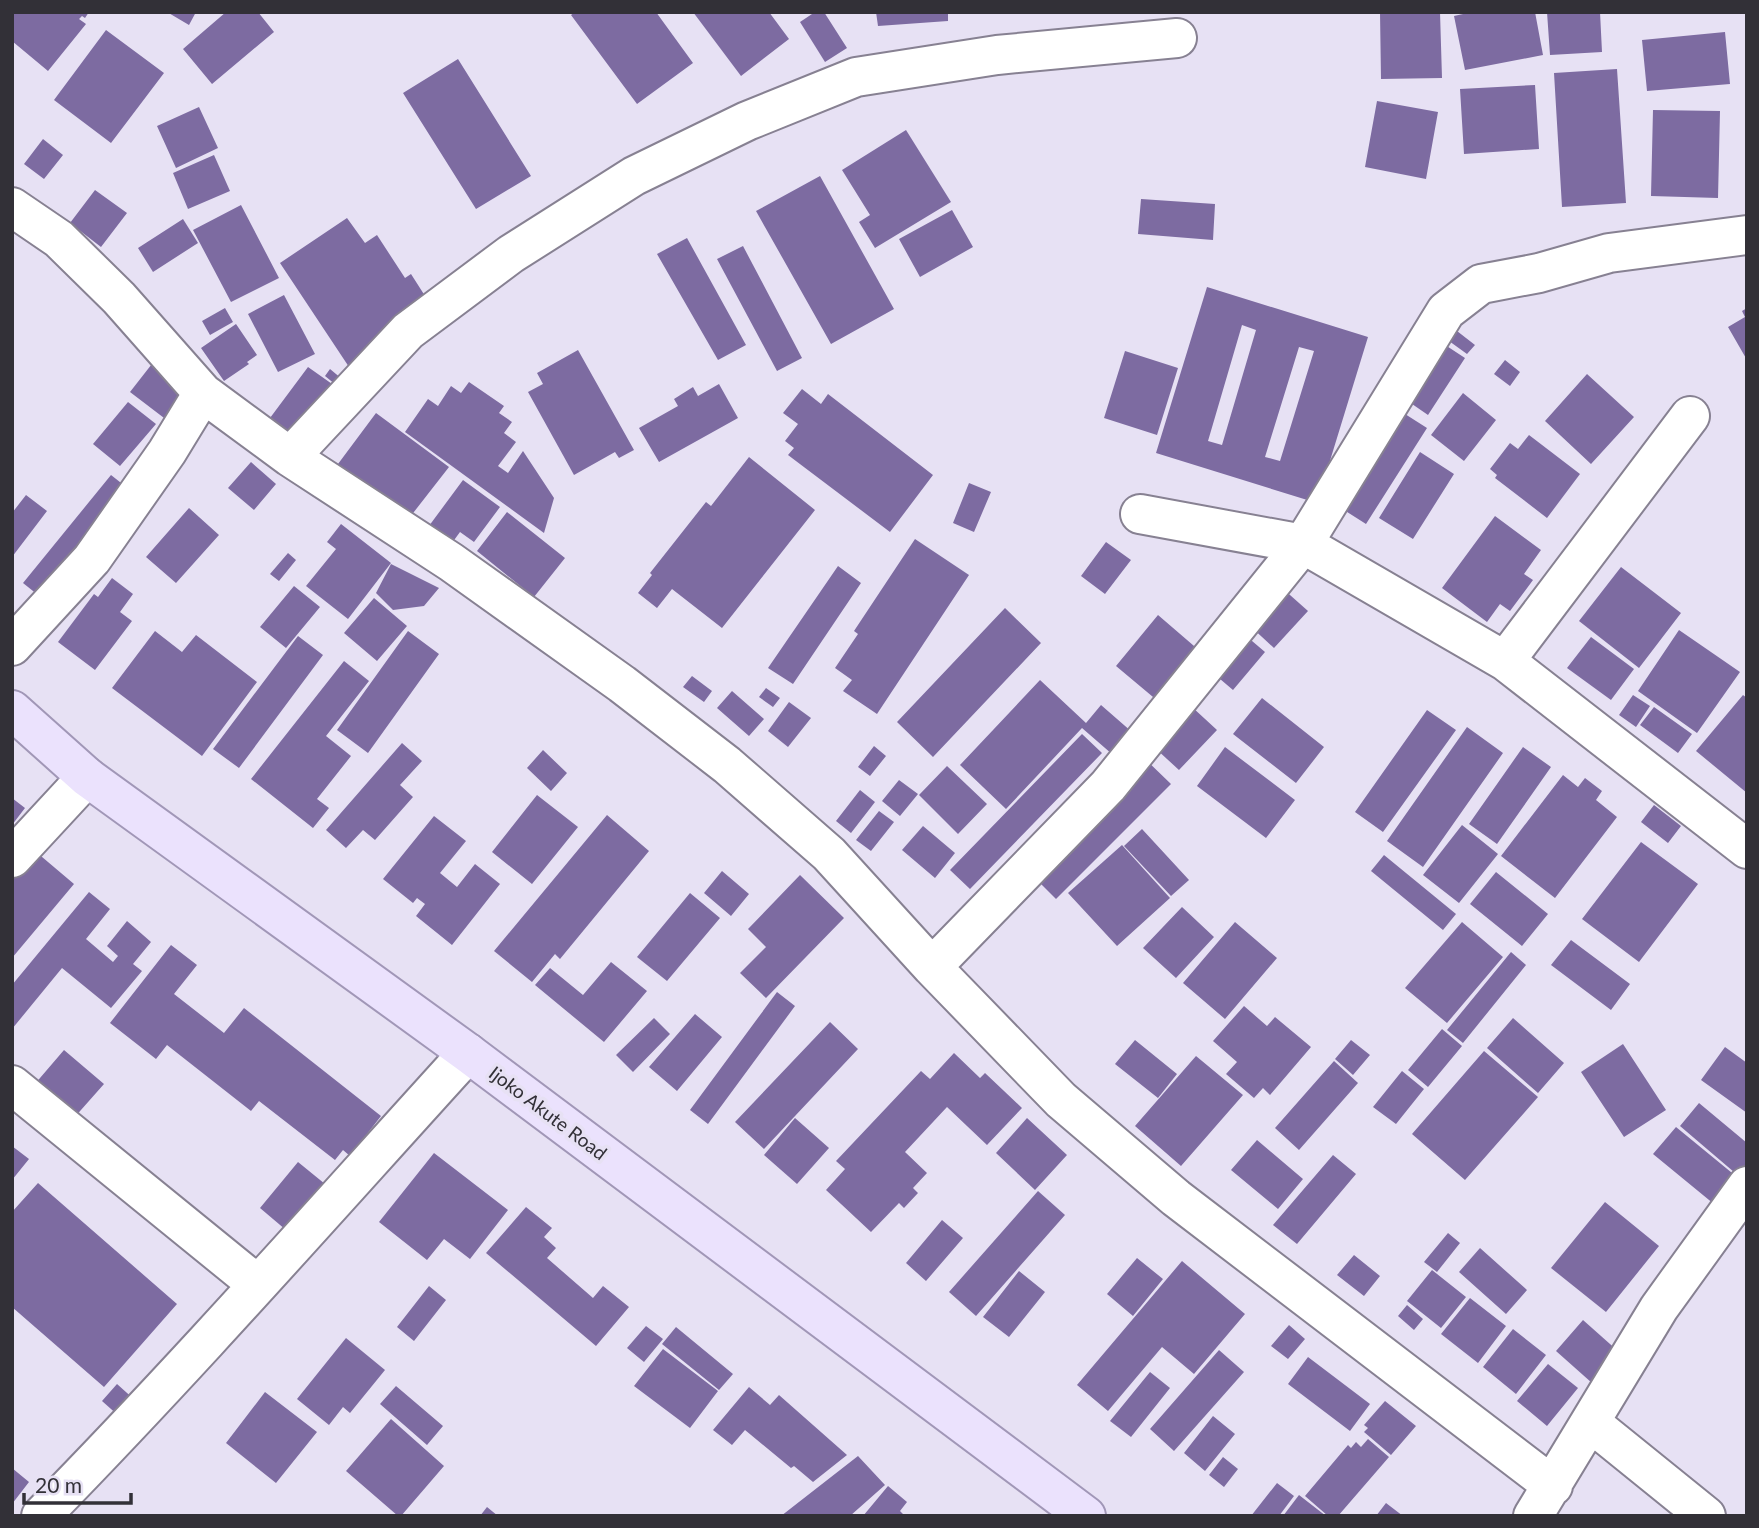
<svg xmlns="http://www.w3.org/2000/svg" width="1759" height="1528" viewBox="0 0 1759 1528" font-family="Lato,sans-serif">
<style>
.building{fill:#7d6ba1;fill-rule:evenodd}
.lines{fill:none;stroke-linecap:round;stroke-linejoin:round}
.minor-casing{stroke:#878192;stroke-width:42}
.major-casing{stroke:#a197b7;stroke-width:42}
.minor{stroke:#fff;stroke-width:38}
.major{stroke:#ebe2fd;stroke-width:38}
.labels{text-anchor:middle;stroke-width:7;stroke-linejoin:round;paint-order:stroke}
.street-label{font-size:19px;fill:#323037;stroke:#e7e1f4}
</style>
<rect width="100%" height="100%" fill="#e7e1f4"/>
<!-- building -->
<path class="building" d="M12,12H89L85,18L82,16L79,19L86,24L48,71L12,41Z
M167,12H196L189,25Z
M226,12H258L274,32L212,84L183,49Z
M575,12H656L693,63L637,104L571,15Z
M693,12H769L789,39L741,76Z
M815,12H824L847,48L825,62L800,22Z
M876,12H948V21L878,26Z
M1380,12H1440L1442,78L1381,79Z
M1472,12H1535L1543,55L1465,70L1454,16Z
M1547,12H1600L1602,52L1550,55Z
M106,30L164,73L111,143L54,100Z
M1725,32L1730,84L1647,91L1642,40Z
M458,59L531,176L476,209L403,93Z
M1617,69L1626,203L1562,207L1554,73Z
M1535,85L1539,149L1464,154L1460,89Z
M1377,101L1438,112L1426,179L1365,167Z
M199,107L218,148L176,168L157,126Z
M1653,110L1720,111L1718,198L1651,196Z
M906,130L951,202L875,248L859,222L870,215L842,170Z
M43,139L63,155L44,179L24,164Z
M214,155L230,191L188,209L173,173Z
M820,176L894,309L831,344L756,211Z
M95,190L127,213L101,247L70,223Z
M1141,199L1215,204L1213,240L1138,234Z
M241,205L279,278L231,302L193,230Z
M952,210L973,247L920,277L899,239Z
M347,218L365,243L377,235L405,278L411,274L434,310L349,367L280,263Z
M183,219L198,243L153,272L138,248Z
M687,238L746,345L718,360L657,254Z
M743,246L802,358L777,371L717,259Z
M1207,287L1368,337L1317,503L1156,453ZM1242,325L1256,330L1222,445L1208,441ZM1299,347L1314,351L1280,461L1265,457Z
M284,295L315,354L278,372L248,314Z
M225,308L233,322L210,335L202,321Z
M1747,308V360L1728,327L1745,317L1742,311Z
M236,324L257,355L247,362L249,364L224,381L201,348Z
M1457,331L1475,345L1467,354L1449,341Z
M1436,339L1465,358L1428,415L1399,395Z
M578,350L634,450L619,458L615,452L574,475L528,392L543,384L537,373Z
M1125,351L1178,368L1157,435L1104,418Z
M155,360L193,388L168,421L130,392Z
M1505,360L1520,372L1510,386L1494,374Z
M308,367L342,391L303,442L270,418Z
M330,369L342,379L336,385L325,376Z
M1587,374L1634,417L1591,464L1545,421Z
M469,382L504,406L499,413L512,422L504,433L516,442L498,466L508,473L523,451L554,498L544,533L405,432L428,399L438,406L451,386L461,393Z
M719,384L738,418L659,462L639,428L678,406L674,399L693,387L698,396Z
M802,389L821,404L828,394L933,475L890,532L788,455L794,448L785,441L798,424L783,413Z
M1463,393L1496,420L1464,461L1431,435Z
M128,402L156,424L120,466L93,444Z
M1394,407L1427,428L1366,524L1333,503Z
M376,413L449,467L410,517L338,464Z
M1529,435L1580,474L1547,518L1495,478L1497,475L1490,469L1510,443L1518,449Z
M1420,452L1454,474L1413,539L1379,518Z
M749,457L815,510L722,628L672,589L657,608L638,593L652,575L650,573L706,502L711,506Z
M251,462L276,484L254,510L228,488Z
M111,475L130,490L43,599L23,583Z
M463,480L500,507L474,542L460,532L449,547L426,530Z
M969,483L991,492L974,532L953,523Z
M26,495L47,511L12,557V513Z
M189,508L219,535L176,583L146,557Z
M507,512L565,558L534,597L477,551Z
M1495,516L1541,550L1524,574L1533,580L1510,611L1500,604L1487,622L1442,588Z
M341,524L391,563L348,619L306,586L336,549L327,542Z
M915,539L969,575L877,714L843,691L852,680L835,668L858,634L854,631Z
M1106,542L1131,560L1105,594L1081,576Z
M288,553L296,560L279,581L270,574Z
M391,564L439,588L424,606L393,610L376,593Z
M838,566L861,583L793,684L768,668Z
M1621,567L1681,613L1639,668L1579,621Z
M112,578L133,594L120,612L132,621L95,670L58,642L94,594L98,597Z
M294,586L320,607L286,648L260,627Z
M1281,587L1308,611L1274,648L1248,624Z
M374,598L407,626L377,661L344,633Z
M1005,608L1041,643L933,757L897,722Z
M1158,615L1201,652L1159,702L1116,666Z
M1679,630L1740,672L1697,733L1638,691Z
M155,631L182,652L196,635L257,682L202,756L112,688Z
M408,631L439,654L368,753L337,730Z
M1245,635L1265,652L1233,690L1213,673Z
M298,636L323,655L239,768L213,749Z
M1591,637L1634,669L1611,700L1567,668Z
M344,661L369,681L326,736L351,756L317,799L329,808L313,828L251,779Z
M692,676L712,691L704,702L683,687Z
M1040,680L1086,723L1101,705L1140,739L1120,761L1082,728L1006,809L960,765Z
M766,688L780,698L773,707L759,697Z
M732,691L764,719L749,736L717,708Z
M1633,695L1650,706L1636,727L1619,715Z
M1743,695L1747,698V793L1696,751Z
M1262,698L1324,747L1296,783L1233,734Z
M789,702L811,718L788,747L768,731Z
M1192,707L1217,730L1179,770L1155,748Z
M1654,707L1692,734L1678,753L1640,725Z
M1427,710L1456,730L1383,832L1355,812Z
M1467,727L1503,753L1423,867L1387,841Z
M1082,734L1102,753L970,889L950,870Z
M402,743L422,761L400,785L413,797L375,840L363,830L346,848L326,830Z
M874,746L886,756L870,776L858,767Z
M1225,747L1295,800L1266,838L1197,786Z
M1523,747L1551,767L1497,844L1469,824Z
M543,750L567,773L551,791L527,768Z
M1142,756L1171,784L1056,899L1027,870Z
M947,766L987,804L958,834L919,795Z
M1563,775L1578,787L1585,778L1602,791L1596,800L1617,817L1555,898L1501,856Z
M899,780L918,794L900,816L882,801Z
M860,790L875,802L851,833L836,821Z
M537,795L578,827L532,884L492,852Z
M12,798L25,808L12,825Z
M1654,805L1681,826L1668,843L1641,822Z
M879,811L894,822L871,851L856,840Z
M607,815L649,851L560,959L555,954L532,982L494,951Z
M434,816L466,841L440,873L457,887L475,864L500,884L452,945L416,916L425,904L417,898L413,903L383,879Z
M1462,825L1498,854L1459,903L1423,875Z
M923,826L955,853L935,878L902,850Z
M1142,829L1189,880L1171,896L1124,846Z
M1641,842L1698,884L1639,962L1582,919Z
M1122,845L1170,898L1117,946L1068,893Z
M35,851L74,884L12,958V878Z
M1384,855L1456,914L1443,930L1371,871Z
M722,871L749,894L731,916L704,893Z
M1496,872L1548,914L1522,946L1470,904Z
M800,875L844,918L766,998L740,973L766,947L748,929Z
M89,892L110,909L86,939L113,962L118,956L107,946L127,921L151,942L133,964L142,971L111,1008L62,968L12,1029V985Z
M690,893L720,918L667,981L637,957Z
M1182,907L1214,937L1176,978L1143,948Z
M1235,922L1277,958L1225,1019L1183,983Z
M1462,922L1503,957L1447,1023L1405,988Z
M1571,940L1630,984L1611,1010L1551,965Z
M171,945L197,965L174,994L224,1033L244,1008L381,1116L350,1156L343,1150L335,1160L259,1101L251,1111L167,1045L156,1059L110,1023Z
M1511,952L1526,965L1463,1043L1447,1030Z
M611,962L647,991L604,1042L535,985L550,968L583,995Z
M777,992L795,1006L708,1124L690,1110Z
M1244,1006L1267,1026L1275,1017L1311,1047L1270,1095L1263,1088L1254,1098L1226,1074L1237,1062L1213,1041Z
M695,1014L722,1037L677,1091L649,1067Z
M654,1018L670,1034L633,1072L616,1055Z
M1513,1018L1564,1063L1538,1093L1487,1048Z
M830,1022L858,1049L764,1149L735,1122Z
M1442,1029L1462,1046L1428,1087L1408,1070Z
M1135,1040L1177,1074L1158,1098L1115,1064Z
M1351,1040L1370,1055L1353,1075L1335,1059Z
M1623,1044L1666,1110L1624,1137L1581,1072Z
M1725,1047L1747,1063V1113L1701,1080Z
M64,1050L104,1084L73,1119L34,1085Z
M1484,1051L1538,1097L1465,1180L1412,1134Z
M954,1053L980,1078L985,1073L1022,1108L987,1145L947,1107L905,1152L927,1173L913,1188L918,1193L904,1208L899,1203L871,1232L826,1190L845,1169L836,1161L921,1071L930,1079Z
M1196,1056L1243,1095L1181,1166L1135,1126Z
M1334,1061L1358,1083L1299,1150L1275,1128Z
M1402,1071L1424,1089L1396,1124L1373,1107Z
M1699,1103L1747,1143V1171L1741,1178L1680,1126Z
M795,1118L829,1148L797,1184L764,1155Z
M1027,1118L1067,1155L1035,1190L996,1153Z
M1676,1127L1743,1182L1720,1209L1653,1154Z
M1257,1140L1303,1179L1278,1209L1231,1170Z
M12,1146L29,1159L12,1180Z
M434,1153L508,1210L470,1259L444,1239L427,1260L379,1222Z
M1333,1155L1356,1174L1297,1244L1273,1225Z
M298,1162L325,1184L286,1230L260,1208Z
M38,1183L177,1304L104,1387L12,1307V1212Z
M1038,1191L1065,1215L976,1316L949,1292Z
M1605,1202L1659,1246L1606,1312L1551,1268Z
M526,1207L552,1228L544,1237L556,1248L547,1258L593,1298L603,1286L629,1307L596,1346L486,1253Z
M942,1220L963,1238L926,1281L906,1263Z
M1448,1233L1460,1243L1437,1272L1424,1262Z
M1480,1248L1527,1290L1506,1314L1459,1272Z
M1354,1255L1380,1276L1364,1296L1337,1275Z
M1137,1258L1163,1279L1133,1316L1107,1294Z
M1182,1261L1245,1314L1194,1374L1162,1347L1108,1411L1077,1385Z
M1432,1270L1466,1297L1441,1328L1407,1301Z
M1019,1271L1045,1292L1009,1337L983,1317Z
M429,1286L446,1300L414,1341L397,1327Z
M1470,1298L1506,1326L1478,1363L1441,1334Z
M1407,1305L1423,1319L1414,1330L1398,1316Z
M1583,1320L1619,1352L1592,1383L1556,1351Z
M1289,1325L1305,1339L1288,1359L1271,1346Z
M646,1326L663,1339L644,1362L627,1348Z
M676,1327L733,1374L719,1390L662,1344Z
M1513,1329L1546,1355L1516,1394L1483,1367Z
M346,1338L385,1370L350,1413L343,1407L329,1425L297,1399Z
M663,1349L718,1391L690,1428L634,1386Z
M1219,1350L1244,1372L1174,1451L1150,1429Z
M1308,1357L1370,1404L1350,1431L1288,1384Z
M1548,1364L1578,1388L1547,1426L1517,1401Z
M1150,1372L1170,1388L1131,1437L1110,1421Z
M117,1384L136,1401L120,1417L102,1401Z
M396,1386L443,1426L427,1445L380,1404Z
M749,1387L770,1405L779,1395L847,1455L813,1482L794,1466L791,1468L745,1430L732,1445L713,1430Z
M265,1392L317,1432L276,1483L226,1443Z
M1385,1401L1416,1426L1391,1455L1364,1432L1368,1428L1364,1425Z
M1213,1416L1235,1434L1205,1471L1184,1453Z
M391,1419L444,1466L401,1516H398L346,1471Z
M1368,1439L1389,1457L1338,1516H1328L1305,1496L1348,1445L1351,1448L1356,1442L1361,1447Z
M858,1456L885,1485L850,1516H781Z
M1223,1457L1238,1469L1224,1487L1209,1475Z
M12,1468L29,1482L12,1504Z
M1277,1483L1294,1496L1279,1516H1251Z
M888,1486L907,1502L900,1511L905,1516H863Z
M1299,1495L1326,1516H1283Z
M1386,1503L1403,1516H1376Z
M487,1507L498,1516H480Z"/>
<g class="lines">
<!-- minor casing -->
<g class="minor-casing">
<path id="minor" d="M12,207L59,239L119,298L203,393L290,457L451,562L622,684L727,765L829,854L932,967L1061,1100L1176,1198L1553,1486
M290,457L408,331L511,254L634,176L747,121L856,77L997,55L1177,38
M1140,514L1303,544L1505,661L1747,849
M12,646L92,559L167,452L203,393
M1505,661L1690,416
M12,858L87,777
M932,967L1108,786L1303,544L1446,311L1481,284L1539,273L1609,253L1747,235
M12,1085L258,1285
M1591,1423L1706,1516
M41,1516C188,1366 327,1208 468,1053
M1533,1516L1659,1308L1747,1186"/>
</g>
<!-- major casing -->
<g class="major-casing">
<path id="major" d="M12,710L87,777L468,1053L1086,1516"/>
</g>
<!-- minor -->
<use href="#minor" class="minor"/>
<!-- major -->
<use href="#major" class="major"/>
</g>
<g class="labels">
<!-- street labels -->
<g class="street-label">
<text transform="translate(548 1113) rotate(37)" y="7">Ijoko Akute Road</text>
</g>
</g>
<!-- border -->
<rect width="1759" height="1528" fill="none" stroke="#323037" stroke-width="28"/>
<!-- scale -->
<path d="M24 1493v10h107v-10" fill="none" stroke="#323037" stroke-width="3.5"/>
<text x="35" y="1493" font-size="21" fill="#323037" stroke="#e7e1f4" stroke-width="5" paint-order="stroke">20 m</text>
</svg>
